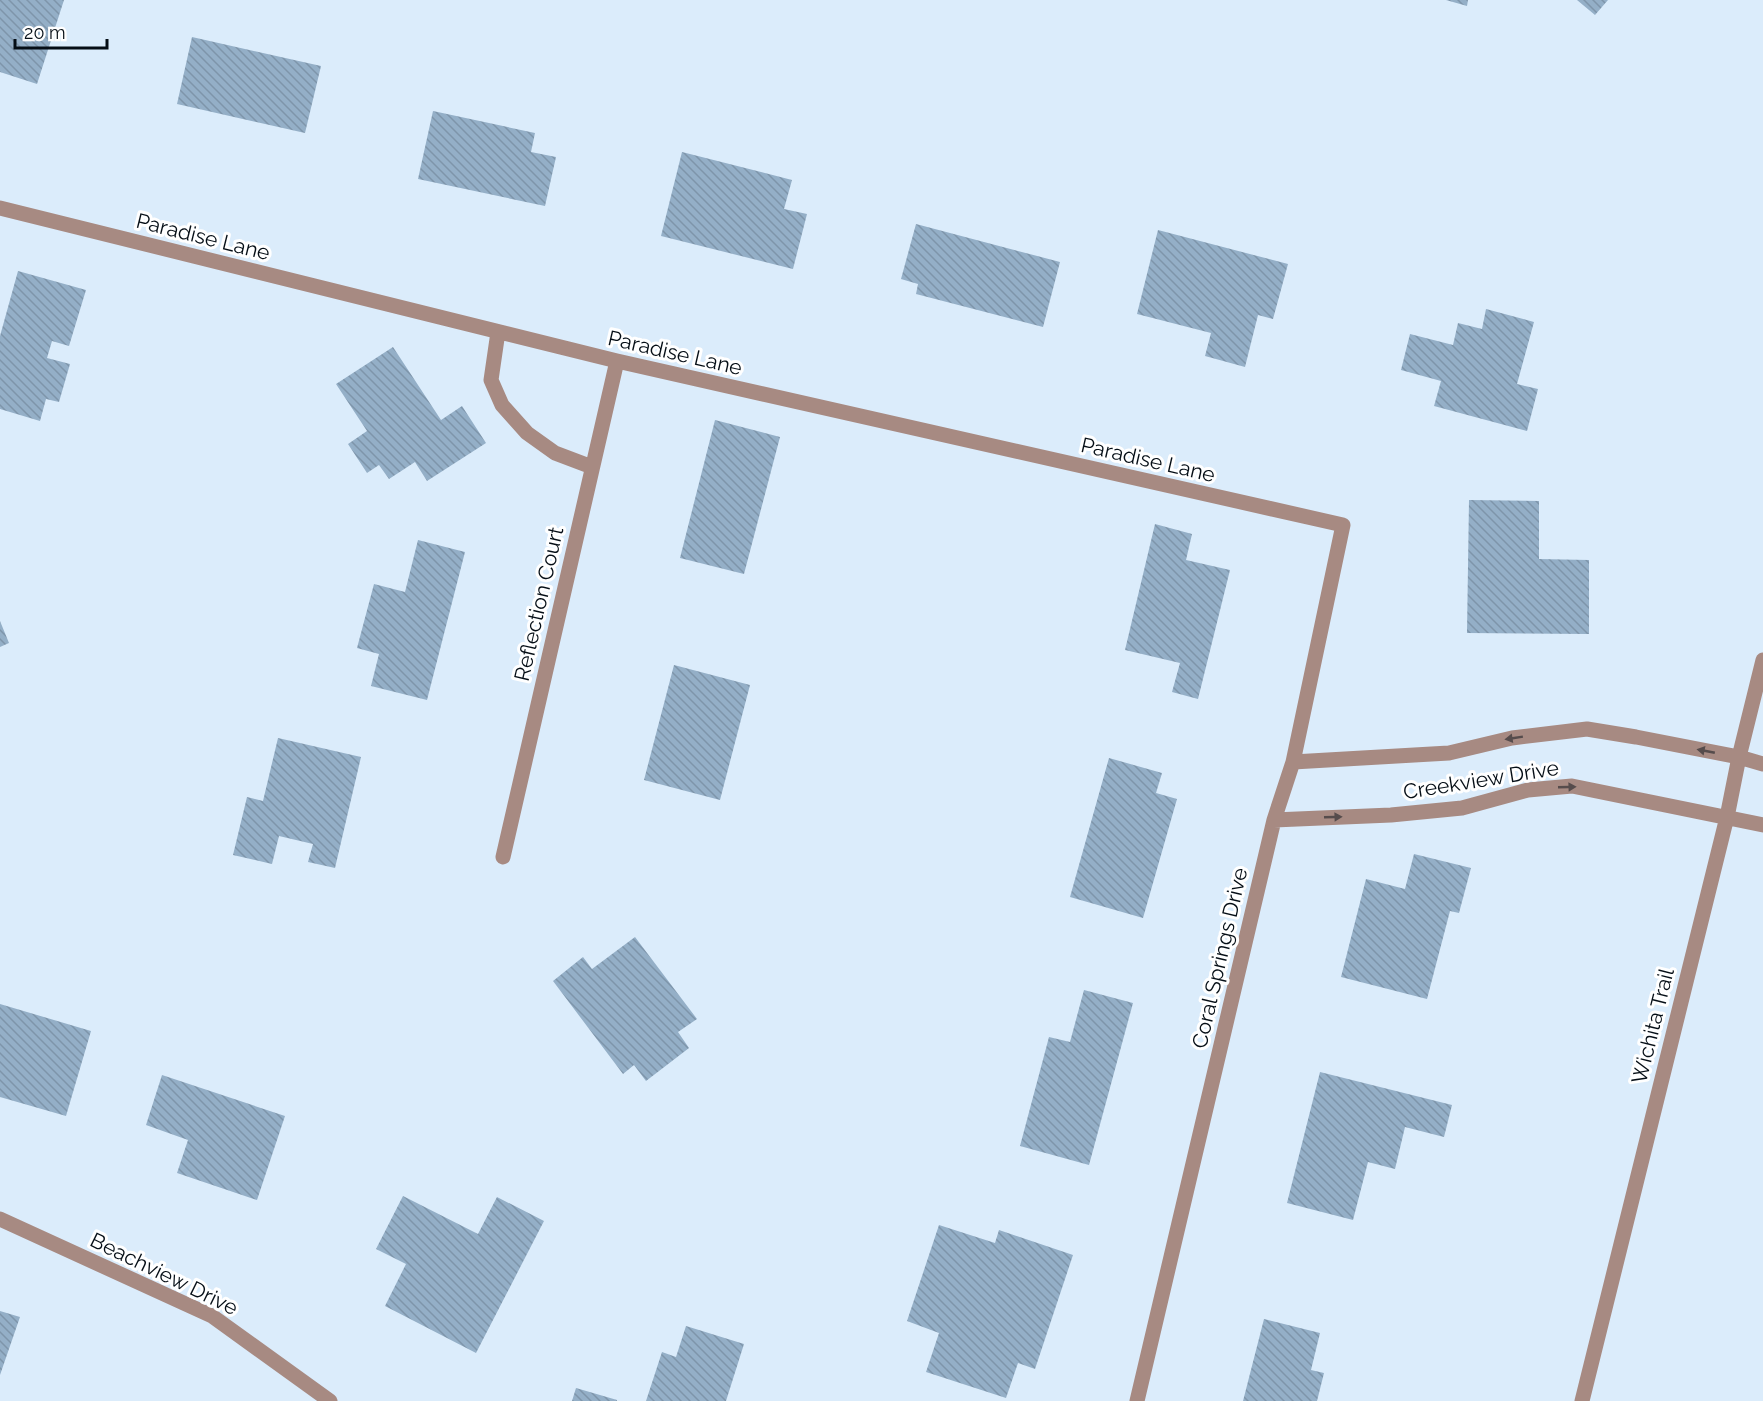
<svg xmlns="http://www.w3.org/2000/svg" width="1763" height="1401" viewBox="0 0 1763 1401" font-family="Raleway,sans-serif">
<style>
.building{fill:url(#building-back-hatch)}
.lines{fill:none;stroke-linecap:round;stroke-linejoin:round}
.minor{stroke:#a78a82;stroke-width:15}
.oneway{fill:#564c4c}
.labels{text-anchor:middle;stroke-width:6;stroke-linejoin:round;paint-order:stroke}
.street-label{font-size:21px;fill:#050e16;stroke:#fff}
</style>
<defs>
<pattern id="building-back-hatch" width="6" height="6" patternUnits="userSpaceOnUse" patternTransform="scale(1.5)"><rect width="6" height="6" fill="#94afc7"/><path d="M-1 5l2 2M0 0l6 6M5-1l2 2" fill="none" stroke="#7e95aa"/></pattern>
</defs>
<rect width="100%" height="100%" fill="#dbecfb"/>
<!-- building -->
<path class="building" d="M0,0H64L37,84L0,72Z
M1446,0H1468L1467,6Z
M1577,0H1608L1595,15Z
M192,37L321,66L305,133L177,104Z
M433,111L535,133L531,152L556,157L545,206L418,179Z
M682,152L792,180L784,209L807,214L793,269L661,236Z
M916,224L1060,262L1043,327L916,294L918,284L901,279Z
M1158,230L1288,264L1273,319L1258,315L1245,367L1205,356L1211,333L1137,314Z
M18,271L86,290L69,346L52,341L47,358L70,364L59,402L46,399L40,421L0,409V336Z
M1486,309L1534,322L1517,384L1538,389L1527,431L1434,406L1441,381L1401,370L1410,334L1453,345L1458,323L1482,329Z
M393,347L441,420L462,406L486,443L427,481L415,462L389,479L379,465L367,473L348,444L367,431L336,384Z
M715,420L780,437L744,574L680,558Z
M1469,500L1539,501V559L1589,560V634L1467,633Z
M1155,524L1192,534L1186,560L1230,570L1198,699L1172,692L1180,663L1125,650Z
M418,540L465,552L427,700L371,686L379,654L357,648L374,584L405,592Z
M0,621L9,643L0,647Z
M674,665L750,685L720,800L644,780Z
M278,738L361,757L335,868L308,862L313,844L279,836L272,864L233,855L247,797L263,801Z
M1109,758L1162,773L1156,793L1177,799L1143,918L1070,897Z
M1414,854L1471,868L1459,913L1450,911L1427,999L1341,977L1366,879L1405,889Z
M635,937L697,1019L678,1032L689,1048L646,1081L634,1065L623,1074L553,981L583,957L592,969Z
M1084,990L1133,1003L1089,1165L1020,1146L1049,1037L1070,1042Z
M0,1004L91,1031L66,1116L0,1097Z
M1320,1072L1452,1105L1444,1137L1405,1127L1395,1169L1368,1162L1353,1220L1287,1203Z
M162,1075L285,1116L257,1200L177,1173L188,1140L146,1125Z
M403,1196L478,1234L497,1197L544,1221L476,1353L385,1306L406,1264L376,1249Z
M939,1225L995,1243L999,1230L1073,1255L1035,1369L1018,1363L1006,1398L926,1372L939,1333L907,1321Z
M0,1311L20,1317L0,1375Z
M1264,1319L1320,1333L1311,1370L1324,1373L1317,1401H1243Z
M686,1326L744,1344L726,1401H646L662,1352L676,1357Z
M576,1388L617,1400V1401H572Z"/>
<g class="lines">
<!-- minor -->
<path class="minor" d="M0,208L617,361L1343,525L1293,762L1274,820L1137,1401
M498,332L491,380L502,405L527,433L555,453L592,467
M1293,762L1449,753L1512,738L1587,729L1636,737L1739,757L1763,764
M1274,820L1391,815L1462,808L1528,790L1572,786L1763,825
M503,857L617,361
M0,1219L212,1316L330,1401
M1582,1401L1727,817L1739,757L1763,660"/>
</g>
<!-- one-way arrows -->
<defs><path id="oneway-solid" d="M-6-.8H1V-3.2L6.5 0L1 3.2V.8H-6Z" transform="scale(1.5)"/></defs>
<g class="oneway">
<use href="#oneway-solid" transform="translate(1514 738) rotate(171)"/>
<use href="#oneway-solid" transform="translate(1706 751) rotate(-169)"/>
<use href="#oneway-solid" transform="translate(1567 787) rotate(-2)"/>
<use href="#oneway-solid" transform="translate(1333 817) rotate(-2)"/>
</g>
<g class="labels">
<!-- street labels -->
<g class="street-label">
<text transform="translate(203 237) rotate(14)" y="7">Paradise Lane</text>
<text transform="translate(675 353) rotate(13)" y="7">Paradise Lane</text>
<text transform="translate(1148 460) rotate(13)" y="7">Paradise Lane</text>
<text transform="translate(539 604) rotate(-77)" y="7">Reflection Court</text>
<text transform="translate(1481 780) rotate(-9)" y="7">Creekview Drive</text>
<text transform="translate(1220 958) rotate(-77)" y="7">Coral Springs Drive</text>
<text transform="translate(1653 1026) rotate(-76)" y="7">Wichita Trail</text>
<text transform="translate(164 1274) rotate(26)" y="7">Beachview Drive</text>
</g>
</g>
<!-- scale -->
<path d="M15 39v9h92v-9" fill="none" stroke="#050e16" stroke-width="3"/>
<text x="24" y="39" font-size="18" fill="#050e16" stroke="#ffffff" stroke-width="4.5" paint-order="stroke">20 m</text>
</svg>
